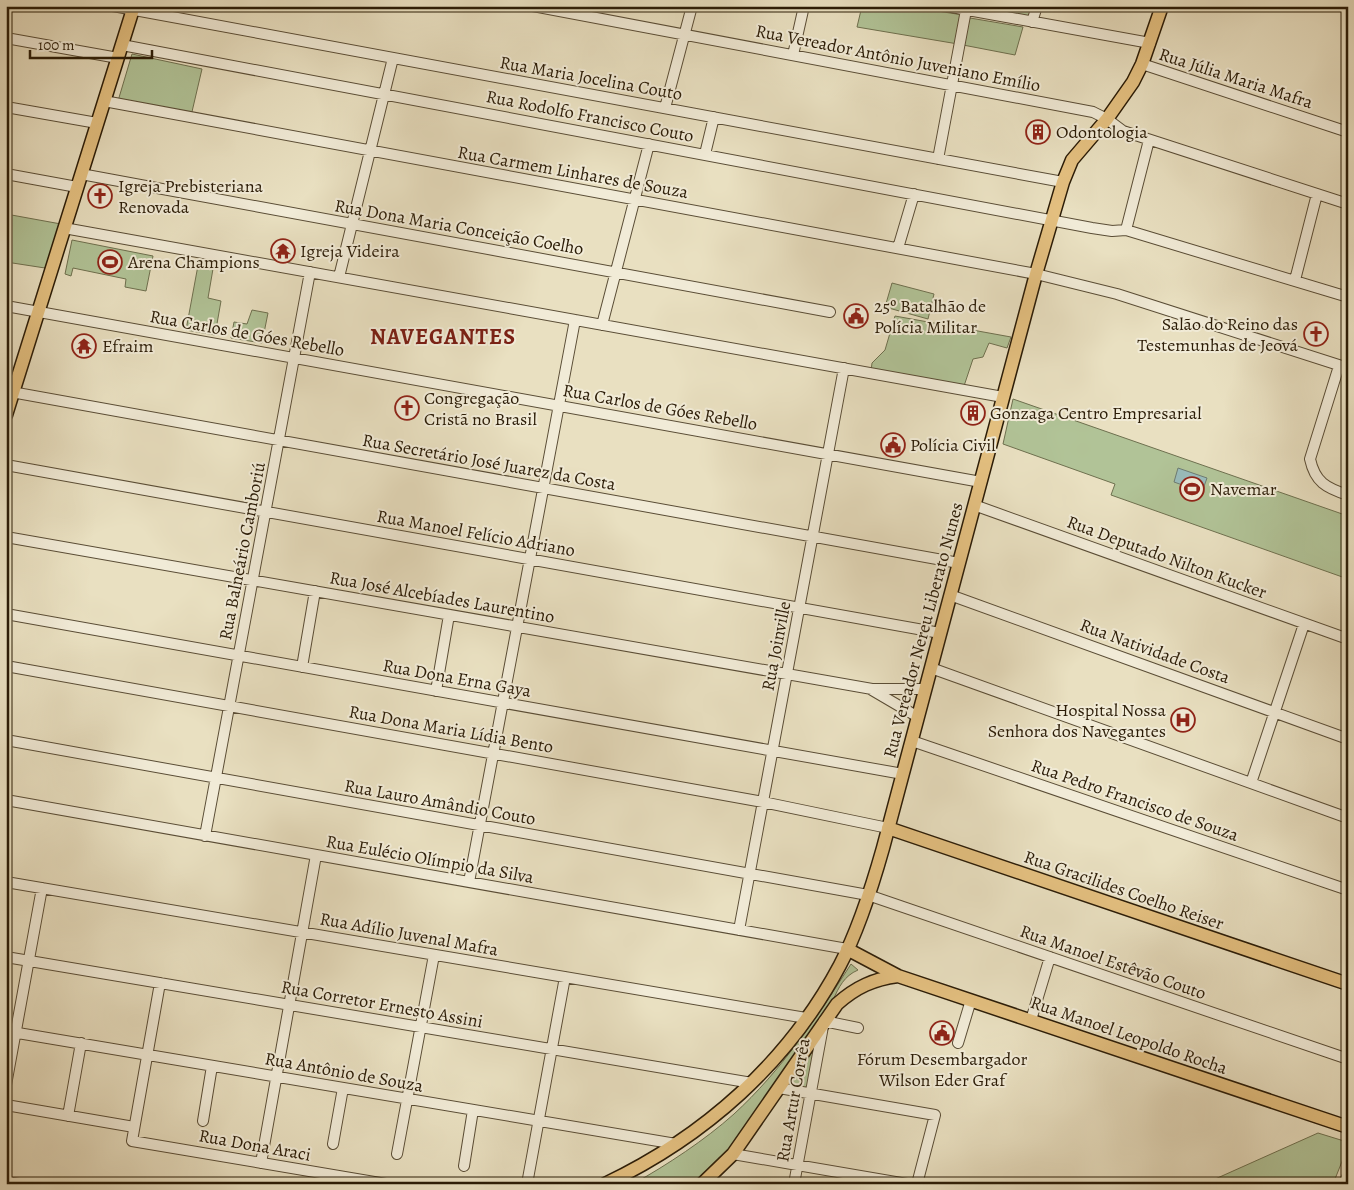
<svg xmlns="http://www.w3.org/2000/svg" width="1354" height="1190" viewBox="0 0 1354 1190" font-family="Alegreya,serif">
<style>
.green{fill:#b1c397;stroke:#6e704f}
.water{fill:#99bbba;stroke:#6d7b72}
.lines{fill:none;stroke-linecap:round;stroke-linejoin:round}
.minor-casing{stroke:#5a4d36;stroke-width:12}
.major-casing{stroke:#2b1c07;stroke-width:15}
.minor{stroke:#f1ebd7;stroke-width:10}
.major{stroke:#e4c080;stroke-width:12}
.labels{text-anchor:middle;stroke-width:4;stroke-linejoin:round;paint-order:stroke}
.street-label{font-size:18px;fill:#2b1c07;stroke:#f1ebd7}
.poi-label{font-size:18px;fill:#2b1c07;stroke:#f1ebd7;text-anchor:start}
.district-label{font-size:22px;font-weight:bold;letter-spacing:1px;fill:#7a1f14;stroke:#f1ebd7}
</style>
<rect width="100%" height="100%" fill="#e9e0c1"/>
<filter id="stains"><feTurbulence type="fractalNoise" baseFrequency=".004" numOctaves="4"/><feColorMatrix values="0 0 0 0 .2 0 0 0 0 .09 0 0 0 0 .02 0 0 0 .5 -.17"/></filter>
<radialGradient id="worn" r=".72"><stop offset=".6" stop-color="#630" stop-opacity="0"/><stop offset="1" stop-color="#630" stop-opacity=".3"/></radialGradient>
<!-- green -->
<path class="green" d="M862,6H905L963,15L958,44L857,27Z
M958,6H1034L1030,19Z
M970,18L1023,27L1015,55L963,45Z
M132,54L202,69L191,116L118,101Z
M6,214L61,224L45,268L6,262Z
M72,240L153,256L146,291L125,287L126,279L73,268L71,276L65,274Z
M199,260L214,263L208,298L221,301L215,335L186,330Z
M892,283L934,294L928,319L885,307Z
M252,310L268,313L262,343L231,338L234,322L247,324Z
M895,316L1011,337L1007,348L989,343L983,357L973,359L964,386L871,371L872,363L885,350Z
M1013,399L1348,516V579L1111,495L1115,484L1003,444Z
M851,964L858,970C844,976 839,987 833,1000L728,1151L696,1184H633C667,1165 705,1140 734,1114C781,1071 817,1017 851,964Z
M813,1051L808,1091L786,1087Z
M1318,1133L1344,1141L1347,1149L1333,1184H1204Z
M1348,1161V1184H1338Z"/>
<!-- water -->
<path class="water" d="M1178,468L1207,478L1202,492L1174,482Z"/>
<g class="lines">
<!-- minor casing -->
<g class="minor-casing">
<path id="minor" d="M113,6L1063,182
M533,6L1093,112L1107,119L1123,131L1348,204
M946,6L1150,43
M1032,22L1037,6
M6,38L118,58
M122,45L1092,228L1112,231L1126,230L1348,297
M793,55L804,6
M1142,64L1348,132
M104,101L1036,274L1117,294L1348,368
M6,107L97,123
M665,108L692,6
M705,154L714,117
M938,159L966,10
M6,174L77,187
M81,174L830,312
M64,228L1003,397
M1126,230L1149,140
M898,248L914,194
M339,277L393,58
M1295,280L1317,194
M6,306L981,482
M602,325L649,144
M1339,366L1310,459C1315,482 1326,488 1348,495
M6,391L959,563
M6,465L940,633
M974,505L1348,639
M6,537L872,689H925
M950,595L1348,739
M6,614L903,774
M6,666L763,802L888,828
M302,667L315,591
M931,668L1348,818
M872,690L918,717
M436,691L449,615
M6,740L868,895L1348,1059
M912,741L1348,890
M1251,783L1304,624
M6,800L847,949
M205,836L310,272
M6,882L806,1018
M469,882L575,320
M739,930L844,368
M6,957L752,1083
M160,983L132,1141L386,1184
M1031,1020L1050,957
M6,1031L676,1144
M958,1043L971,1000
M6,1085L42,888
M779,1088L935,1115L917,1184
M6,1105L134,1127
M68,1116L81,1043
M203,1121L212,1066
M333,1144L343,1088
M397,1154L434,955
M733,1154L907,1184
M261,1163L316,855
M464,1166L473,1110
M6,1182L19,1184
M527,1184L565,977
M794,1184L824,1021L858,1028"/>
</g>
<!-- major casing -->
<g class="major-casing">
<path id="major" d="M6,415L134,6
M888,828L1348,984
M847,949L898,976L1348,1127
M605,1184C704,1137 788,1063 840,965C859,929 872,887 883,848L1036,274L1063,182L1072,160L1107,119L1133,82L1142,64L1162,6
M702,1184L733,1154L837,1004C856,987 874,979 898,976"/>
</g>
<!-- minor -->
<use href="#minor" class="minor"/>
<!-- major -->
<use href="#major" class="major"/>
</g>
<!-- icons -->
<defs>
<g id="building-ring" transform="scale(1.25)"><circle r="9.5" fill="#f1ebd7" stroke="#8f2418" stroke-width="1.5"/><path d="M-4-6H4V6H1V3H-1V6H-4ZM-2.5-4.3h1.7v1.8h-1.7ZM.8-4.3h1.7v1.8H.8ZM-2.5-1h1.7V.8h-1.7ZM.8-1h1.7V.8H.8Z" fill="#8f2418"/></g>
<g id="church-ring" transform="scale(1.25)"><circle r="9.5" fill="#f1ebd7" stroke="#8f2418" stroke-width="1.5"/><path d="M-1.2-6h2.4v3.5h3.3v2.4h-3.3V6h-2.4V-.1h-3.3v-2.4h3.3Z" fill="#8f2418"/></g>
<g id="temple-ring" transform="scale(1.25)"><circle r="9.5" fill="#f1ebd7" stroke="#8f2418" stroke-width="1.5"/><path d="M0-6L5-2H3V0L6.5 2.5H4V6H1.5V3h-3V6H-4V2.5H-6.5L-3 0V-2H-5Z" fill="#8f2418"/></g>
<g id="stadium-ring" transform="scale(1.25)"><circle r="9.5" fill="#f1ebd7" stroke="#8f2418" stroke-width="1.5"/><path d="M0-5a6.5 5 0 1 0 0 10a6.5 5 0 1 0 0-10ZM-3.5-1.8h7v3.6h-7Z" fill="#8f2418"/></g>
<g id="civic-ring" transform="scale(1.25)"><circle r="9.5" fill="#f1ebd7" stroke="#8f2418" stroke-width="1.5"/><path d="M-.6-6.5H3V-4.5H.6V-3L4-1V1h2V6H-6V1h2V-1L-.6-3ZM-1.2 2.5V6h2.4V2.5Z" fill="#8f2418"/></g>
<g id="hospital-ring" transform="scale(1.25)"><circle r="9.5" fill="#f1ebd7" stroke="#8f2418" stroke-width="1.5"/><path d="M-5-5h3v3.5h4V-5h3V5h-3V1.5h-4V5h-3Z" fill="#8f2418"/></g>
</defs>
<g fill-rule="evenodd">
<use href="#building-ring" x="1038" y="132"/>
<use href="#church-ring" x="100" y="196"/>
<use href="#temple-ring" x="283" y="251"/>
<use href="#stadium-ring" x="110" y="262"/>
<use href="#civic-ring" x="856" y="316"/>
<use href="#church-ring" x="1316" y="334"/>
<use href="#temple-ring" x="84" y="346"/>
<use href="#church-ring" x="407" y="408"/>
<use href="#building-ring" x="973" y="413"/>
<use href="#civic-ring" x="893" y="445"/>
<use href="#stadium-ring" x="1192" y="489"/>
<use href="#hospital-ring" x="1183" y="720"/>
<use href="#civic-ring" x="942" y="1033"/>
</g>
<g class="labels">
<!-- street labels -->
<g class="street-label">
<text transform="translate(898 58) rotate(11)" y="6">Rua Vereador Antônio Juveniano Emílio</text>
<text transform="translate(591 78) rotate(10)" y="6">Rua Maria Jocelina Couto</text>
<text transform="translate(1236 78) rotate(18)" y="6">Rua Júlia Maria Mafra</text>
<text transform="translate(590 116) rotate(11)" y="6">Rua Rodolfo Francisco Couto</text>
<text transform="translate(573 172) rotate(10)" y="6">Rua Carmem Linhares de Souza</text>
<text transform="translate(459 227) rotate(10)" y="6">Rua Dona Maria Conceição Coelho</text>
<text transform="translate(247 333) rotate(10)" y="6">Rua Carlos de Góes Rebello</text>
<text transform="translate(660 407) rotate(10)" y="6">Rua Carlos de Góes Rebello</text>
<text transform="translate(489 462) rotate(10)" y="6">Rua Secretário José Juarez da Costa</text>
<text transform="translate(476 533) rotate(10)" y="6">Rua Manoel Felício Adriano</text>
<text transform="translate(242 551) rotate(-79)" y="6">Rua Balneário Camboriú</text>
<text transform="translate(1167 557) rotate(20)" y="6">Rua Deputado Nilton Kucker</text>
<text transform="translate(442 597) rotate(10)" y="6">Rua José Alcebíades Laurentino</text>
<text transform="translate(923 630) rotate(-75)" y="6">Rua Vereador Nereu Liberato Nunes</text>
<text transform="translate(776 646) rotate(-79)" y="6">Rua Joinville</text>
<text transform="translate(1155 651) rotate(20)" y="6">Rua Natividade Costa</text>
<text transform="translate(457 678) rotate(10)" y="6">Rua Dona Erna Gaya</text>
<text transform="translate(451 729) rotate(10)" y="6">Rua Dona Maria Lídia Bento</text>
<text transform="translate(1135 800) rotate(19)" y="6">Rua Pedro Francisco de Souza</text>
<text transform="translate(440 802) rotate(10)" y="6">Rua Lauro Amândio Couto</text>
<text transform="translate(430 859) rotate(10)" y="6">Rua Eulécio Olímpio da Silva</text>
<text transform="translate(1124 890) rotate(19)" y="6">Rua Gracilides Coelho Reiser</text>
<text transform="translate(409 934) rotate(10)" y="6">Rua Adílio Juvenal Mafra</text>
<text transform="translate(1113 962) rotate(19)" y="6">Rua Manoel Estêvão Couto</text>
<text transform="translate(382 1004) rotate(10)" y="6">Rua Corretor Ernesto Assini</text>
<text transform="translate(1129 1035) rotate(19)" y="6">Rua Manoel Leopoldo Rocha</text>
<text transform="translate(344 1072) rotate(10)" y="6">Rua Antônio de Souza</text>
<text transform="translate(793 1100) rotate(-80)" y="6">Rua Artur Corrêa</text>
<text transform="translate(255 1145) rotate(10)" y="6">Rua Dona Araci</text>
</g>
<!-- poi labels -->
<g class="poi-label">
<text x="1056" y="138">Odontologia</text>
<text x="118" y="192">Igreja Prebisteriana<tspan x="118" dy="21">Renovada</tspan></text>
<text x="300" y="257">Igreja Videira</text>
<text x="128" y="268">Arena Champions</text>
<text x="874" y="312">25º Batalhão de<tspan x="874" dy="21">Polícia Militar</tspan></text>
<text x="1298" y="330" text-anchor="end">Salão do Reino das<tspan x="1298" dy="21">Testemunhas de Jeová</tspan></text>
<text x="102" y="352">Efraim</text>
<text x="424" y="404">Congregação<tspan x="424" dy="21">Cristã no Brasil</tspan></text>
<text x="990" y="419">Gonzaga Centro Empresarial</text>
<text x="910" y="451">Polícia Civil</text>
<text x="1210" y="495">Navemar</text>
<text x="1166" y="716" text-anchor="end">Hospital Nossa<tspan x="1166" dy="21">Senhora dos Navegantes</tspan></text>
<text x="942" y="1065" text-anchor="middle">Fórum Desembargador<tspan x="942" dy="21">Wilson Eder Graf</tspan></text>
</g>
<!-- district labels -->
<g class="district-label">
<text x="443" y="344">NAVEGANTES</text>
</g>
</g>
<!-- margin -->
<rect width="1354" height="1190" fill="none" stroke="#e9e0c1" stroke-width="25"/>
<rect x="8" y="8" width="1339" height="1175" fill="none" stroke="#2b1c07" stroke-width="2.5"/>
<rect x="12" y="12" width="1329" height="1165" fill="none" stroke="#2b1c07"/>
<!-- scale -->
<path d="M30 50v8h122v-8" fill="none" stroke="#2b1c07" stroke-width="2.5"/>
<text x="38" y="50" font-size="15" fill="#2b1c07" stroke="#f1ebd7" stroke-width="4" paint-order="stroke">100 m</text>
<rect width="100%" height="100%" filter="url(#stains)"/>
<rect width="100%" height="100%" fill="url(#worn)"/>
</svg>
